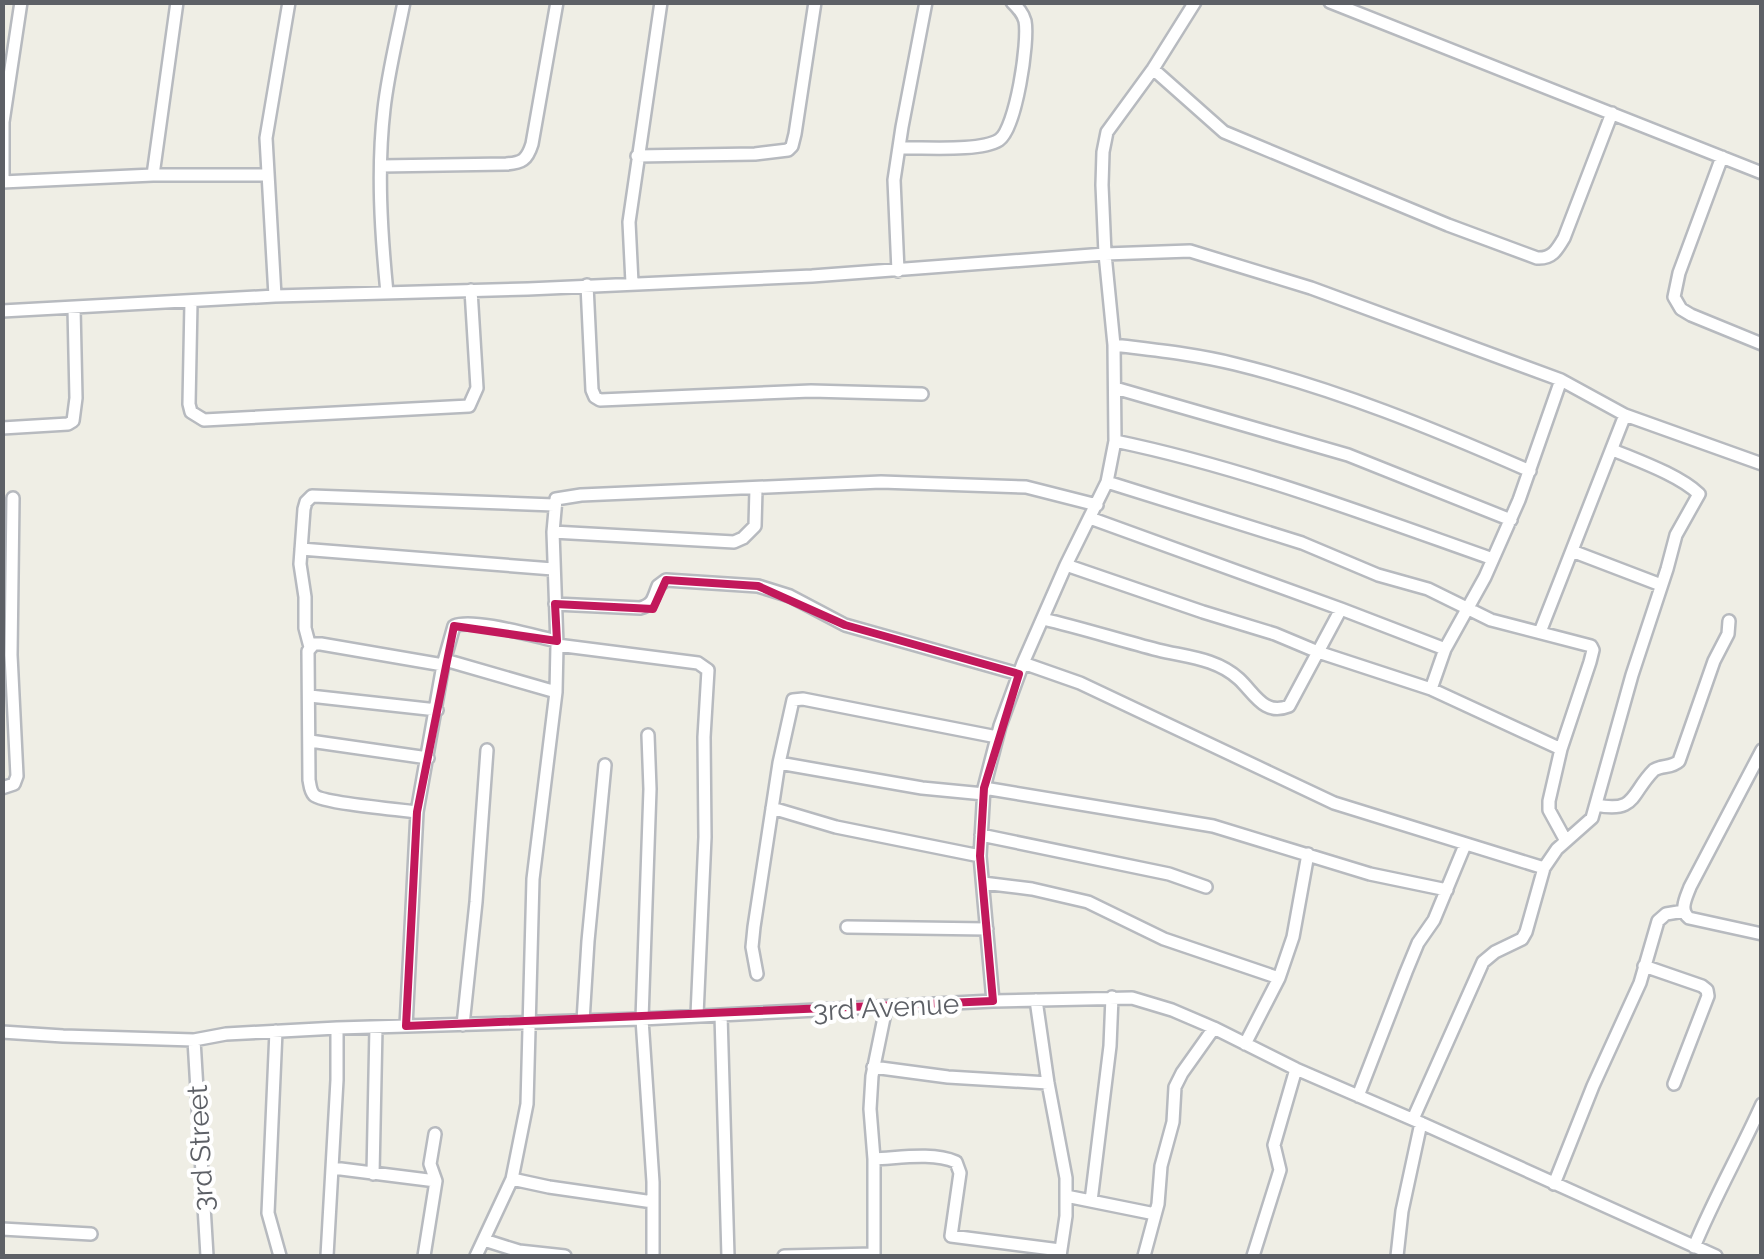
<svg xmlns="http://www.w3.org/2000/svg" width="1764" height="1259" viewBox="0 0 1764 1259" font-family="Raleway,sans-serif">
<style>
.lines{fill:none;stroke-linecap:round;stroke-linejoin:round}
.minor-casing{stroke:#b7babf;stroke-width:16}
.minor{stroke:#fff;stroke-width:11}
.marked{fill:none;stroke:#c2185b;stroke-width:8;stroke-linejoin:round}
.labels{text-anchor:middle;stroke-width:8;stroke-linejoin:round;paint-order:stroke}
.street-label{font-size:28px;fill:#5d6066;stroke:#fff}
</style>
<rect width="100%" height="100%" fill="#efeee5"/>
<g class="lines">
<!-- minor casing -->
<g class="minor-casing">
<path id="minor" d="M1330,2L1762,173
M1153,69L1224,132L1448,225L1537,258C1552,259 1557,250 1564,238L1612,113
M899,148C922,147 980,152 999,140C1016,129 1029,41 1025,21C1023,13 1018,8 1012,2
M637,156L755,154L788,150L792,146L795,134L815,2
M1722,157L1679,273L1674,297L1681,309L1691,315L1762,344
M381,166L506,164C522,163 527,160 532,144L557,2
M153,175L177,2
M2,182L153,175H267
M3,182V122L21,2
M898,271L894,180L902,127L926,2
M632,283L629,222L661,2
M587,285L592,390L595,397L600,400L811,391L922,394
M387,293C381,232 377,170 384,109C388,73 397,38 404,2
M275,296L266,138L289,2
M191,302L189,404L191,412L204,420L469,406L477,388L471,290
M2,311L275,296L528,289L812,276L1105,254L1190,251L1311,288L1561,380L1625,415L1762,464
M1114,345C1154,350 1195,354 1235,364C1337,389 1434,429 1530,471
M1115,388L1348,455L1511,520
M2,428L68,424L73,421L76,398L74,308
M1115,441C1245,468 1368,515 1493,559
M1107,482L1302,543L1378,575L1428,589L1491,620L1591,646L1593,650L1590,662L1561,749L1549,801V810L1566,841
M1090,518L1341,609L1445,649
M553,532L734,542L743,538L755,526L756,489
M301,549L553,569
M1572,551L1661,585
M1066,565L1203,612L1275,634L1318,652L1431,689L1561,749
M555,604L640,608C654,604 653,598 658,586L666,580L758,586L790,596L845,625L1019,674
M1043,619C1082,628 1119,640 1158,650C1186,657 1216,658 1239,679C1255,694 1264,716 1289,706L1341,609
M1540,632L1625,415
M557,645L698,663L708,670L704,737L705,837L697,1015
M310,647L305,628V597L300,564L304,509L306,502L312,496L554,505
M445,660L556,692
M1023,663L1080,683L1334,803L1544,868
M1431,689L1445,649L1485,577L1519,500L1561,380
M310,696L437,710
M648,735L650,789L642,1019L653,1182V1256
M310,741L428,758
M1762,750L1690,887C1686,898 1679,910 1689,918L1762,934
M779,763L922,788L984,794
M2,788L14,784L17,776L11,655L13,498
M984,788L1213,826L1370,874L1447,890
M1596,805C1637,813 1630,794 1654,770C1662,765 1672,768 1679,761L1714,661L1728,634L1729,621
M772,808L836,827L980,856
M417,812C401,810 322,803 314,795C310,791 310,784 309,780L308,651L314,644H321L443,665
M981,835L1169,874L1206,887
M983,883L1032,889L1088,902L1164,939L1279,978
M847,927L987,929
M1644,966L1702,986L1707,990L1708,996L1674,1084
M757,974L752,947L754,927L779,763L793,700L803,699L997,737
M1036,1000L1048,1083L1066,1178V1216L1060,1256
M993,1001L980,856L984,788L1000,726L1023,663L1066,565L1107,482L1115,441L1114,345L1105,254L1102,185L1103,152L1107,132L1153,69L1195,2
M721,1015L728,1256
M583,1021L588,941L605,765
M463,1025L476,902L487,750
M406,1026L417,812L443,665L454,626C473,618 534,636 557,641
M276,1031L268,1213L280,1256
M2,1032L63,1036L194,1040L226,1034L337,1028L642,1019L993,1001L1132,998L1172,1010L1214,1028L1296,1069L1421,1123L1716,1256
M194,1040L207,1256
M1245,1044L1279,978L1293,937L1308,854
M873,1067L948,1077L1048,1083
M1358,1096L1406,972L1418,943L1434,920L1465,845
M1413,1119L1483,962L1495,952L1522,939L1526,932L1544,868L1557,849L1592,818L1632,675L1667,569L1676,535L1699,494C1679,475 1639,461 1613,450
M874,1159C900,1158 932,1152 956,1162L960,1173L951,1236L1060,1250
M333,1168L436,1181
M373,1174L376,1027
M512,1179L549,1187L653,1202
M1554,1184L1593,1086L1640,983L1658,921L1666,914L1684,911
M1066,1196L1155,1214
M1091,1201L1110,1046L1112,997
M2,1229L91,1234
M484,1240L519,1251L565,1256
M1694,1247C1714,1198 1740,1153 1762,1104
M327,1256L337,1080V1028
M424,1256L436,1181L430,1164L435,1134
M476,1256L512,1179L527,1104L533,879L556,692L557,645L553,532L556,499L581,495L881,482L1026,487L1097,505
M784,1256L874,1254
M874,1256V1159L870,1109L872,1076L886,1008
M1144,1256L1158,1204L1161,1166L1173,1122L1175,1087L1182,1073L1214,1028
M1253,1256L1280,1170L1274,1145L1296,1069
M1397,1256L1402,1211L1421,1123"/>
</g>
<!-- minor -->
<use href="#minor" class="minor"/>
</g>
<!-- marked area -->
<path class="marked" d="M666,580L758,586L845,625L1019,674L984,788L980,856L993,1001L406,1026L417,812L454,626L557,641L555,604L653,609Z"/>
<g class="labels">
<!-- street labels -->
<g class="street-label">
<text transform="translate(886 1007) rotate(-3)" y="10">3rd Avenue</text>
<text transform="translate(200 1148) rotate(-93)" y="10">3rd Street</text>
</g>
</g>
<!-- border -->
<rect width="1764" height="1259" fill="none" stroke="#5d6066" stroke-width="10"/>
</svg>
